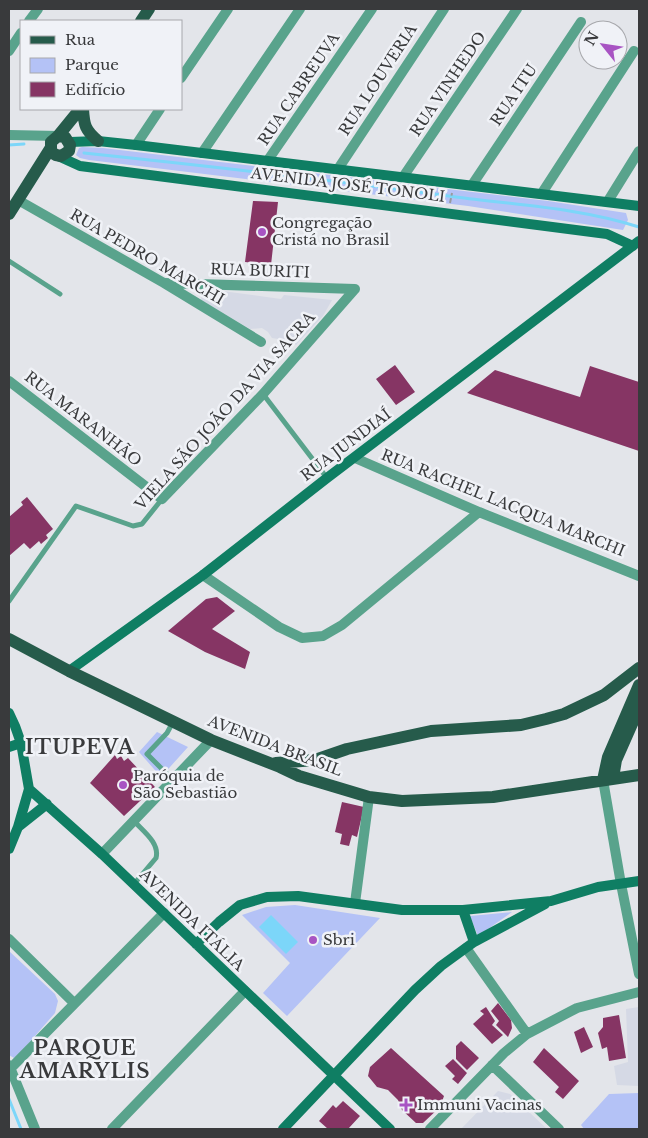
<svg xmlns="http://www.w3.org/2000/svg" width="648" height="1138" viewBox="0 0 648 1138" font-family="'Libre Baskerville',serif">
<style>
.built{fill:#d5d9e5}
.green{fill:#b4c2f6}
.water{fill:#7cd6f9}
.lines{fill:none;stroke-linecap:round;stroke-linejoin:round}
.stream{stroke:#7cd6f9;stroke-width:3}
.building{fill:#863564}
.path{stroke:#989a9d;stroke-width:2;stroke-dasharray:5 2.5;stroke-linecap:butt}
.lane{stroke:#59a38c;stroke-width:5}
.street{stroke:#59a38c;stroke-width:10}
.secondary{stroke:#0f7e63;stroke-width:10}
.primary{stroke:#265b4b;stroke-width:12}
.poi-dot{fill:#a854c3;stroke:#f0f2f7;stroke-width:2}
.labels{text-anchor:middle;stroke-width:5;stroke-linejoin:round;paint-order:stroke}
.street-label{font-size:15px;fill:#393a3c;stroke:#f0f2f7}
.poi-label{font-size:15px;fill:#393a3c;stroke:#f0f2f7;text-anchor:start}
.district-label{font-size:20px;font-weight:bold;letter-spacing:1px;fill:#393a3c;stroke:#f0f2f7}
</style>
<rect width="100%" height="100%" fill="#e3e5ea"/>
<!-- built -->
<path class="built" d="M207,289L281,299L284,295L332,300L323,316L296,345L291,341L272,338L268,332L262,328L250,329L201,300L202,294Z
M639,1007V1086L617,1085L614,1066L628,1062L626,1009Z
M498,1091L510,1094L547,1129H461Z"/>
<!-- green -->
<path class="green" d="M82,147L103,148L548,201L626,213L628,220L623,230L468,206L89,160L80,158L76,155L79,148Z
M157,732L188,747L161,777L139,752Z
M295,905L380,918L287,1016L263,993L290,963L242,915L266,907Z
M512,912L478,936L470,916Z
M9,951L55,994L58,1001L55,1013L21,1052L14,1058L9,1055Z
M639,1093V1129H584L581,1125L609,1094Z"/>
<!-- water -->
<path class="water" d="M271,915L298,942L286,954L259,927Z"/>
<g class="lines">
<!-- stream -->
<path class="stream" d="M9,145L24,144
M84,153C208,166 332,180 456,197C517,205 581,208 639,227
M9,1099L21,1129"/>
</g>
<!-- building -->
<path class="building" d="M253,201L278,202L271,265L245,262Z
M395,365L415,392L396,405L376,379Z
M590,366L639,382V451L467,393L495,370L580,397Z
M27,497L53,529L46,535L48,538L41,544L39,541L30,549L24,543L9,556V517L23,505L21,502Z
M217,597L235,611L212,629L250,652L245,669L205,652L168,631L206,599Z
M115,755L117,759L121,756L124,761L128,758L155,787L124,816L90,783Z
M342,802L364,807L357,837L352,835L349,846L340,844L342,834L335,832Z
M498,1003L511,1020L512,1028L508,1037L496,1025L499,1021L491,1011Z
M486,1007L495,1021L492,1025L503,1035L492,1044L473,1024L484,1014L480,1011Z
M619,1015L626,1058L609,1061L607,1047L602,1049L598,1033L603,1027V1018Z
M584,1027L593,1047L581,1053L574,1032Z
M461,1041L479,1058L467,1070L456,1059V1046Z
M391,1048L444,1096L440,1107L423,1123H416L402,1110L398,1100L388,1090L377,1087L368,1076L370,1067Z
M544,1048L579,1081L563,1099L555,1092L559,1087L533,1062Z
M453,1059L467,1073L458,1084L452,1079L455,1076L445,1066Z
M343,1101L360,1116L348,1129H328L319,1121L333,1105L336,1108Z"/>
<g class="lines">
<!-- path -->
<path class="path" d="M450,203L452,193"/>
<!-- lane -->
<path class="lane" d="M9,261L60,294
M263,394L327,478
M9,601L76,506L133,526L142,524L162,499
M173,780L147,754L167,733L173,722
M134,884L156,858C160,843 143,831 134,821"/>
<!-- street -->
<path class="street" d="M29,21L38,9
M9,51L21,33
M181,78L228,9
M9,135L58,136
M136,145L160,109
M202,153L300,9
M268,160L372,9
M338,169L444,9
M403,177L517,9
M472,185L581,22
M542,193L634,51
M18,200L164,283L261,342
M608,201L639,151
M165,283L355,289
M9,381L162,499L263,394L355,289
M355,458L479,512L639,576
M203,575L279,627L302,638L323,636L342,625L479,512
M603,780L621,884L639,974
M102,854L211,740
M355,903L369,797
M9,939L74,1003
M466,948L527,1034
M9,1065L35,1129
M492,1065L559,1129
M10,1069L164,913
M112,1129L245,991
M430,1129L504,1053L527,1034L577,1008L639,992"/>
<!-- secondary -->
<path class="secondary" d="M70,142L98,141L136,145L639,206
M58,156L80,166L607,234L633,246
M69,671L203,575L327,478L639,241
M9,713L15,726L21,743L29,789L102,854L390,1129
M9,747L21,743
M18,827L47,804
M9,849L18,827L29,789
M463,910L474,942
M196,944L219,922L240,905L267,897L298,896L402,910H463L551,901L598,887L639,881
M283,1129L415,990L441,966L474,942L545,904"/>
<!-- primary -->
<path class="primary" d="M141,21L149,9
M83,109C84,125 85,130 98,141
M58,136L65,137L70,145L69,151L61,156L56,155L51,152V142L58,136L80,109
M9,214L50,149
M9,639L69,671L211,740L280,767L299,776L369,797L402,801L493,797L639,775
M276,763L315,760L347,749L431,731L521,725L546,719L564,714L604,695L639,668
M613,778L616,760L639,708
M603,780L608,757L639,685"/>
</g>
<!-- markers -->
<g class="poi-dot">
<circle cx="262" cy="232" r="5"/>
<circle cx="123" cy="785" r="5"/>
<circle cx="313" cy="940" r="5"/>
<path d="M403.5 1097.5h5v5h5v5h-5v5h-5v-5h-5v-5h5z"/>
</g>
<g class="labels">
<!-- street labels -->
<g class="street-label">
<text transform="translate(378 80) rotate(-57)" y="5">RUA LOUVERIA</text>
<text transform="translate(448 84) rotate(-56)" y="5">RUA VINHEDO</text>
<text transform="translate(299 89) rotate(-56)" y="5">RUA CABREUVA</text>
<text transform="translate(514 95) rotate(-56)" y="5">RUA ITU</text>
<text transform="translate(348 185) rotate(7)" y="5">AVENIDA JOSÉ TONOLI</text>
<text transform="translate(147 257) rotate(30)" y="5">RUA PEDRO MARCHI</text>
<text transform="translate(260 271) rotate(2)" y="5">RUA BURITI</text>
<text transform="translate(225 411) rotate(-48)" y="5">VIELA SÃO JOÃO DA VIA SACRA</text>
<text transform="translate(83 419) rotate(38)" y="5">RUA MARANHÃO</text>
<text transform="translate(346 445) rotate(-37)" y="5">RUA JUNDIAÍ</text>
<text transform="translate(503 503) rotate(22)" y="5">RUA RACHEL LACQUA MARCHI</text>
<text transform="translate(275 746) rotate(21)" y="5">AVENIDA BRASIL</text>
<text transform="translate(192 920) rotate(44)" y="5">AVENIDA ITÁLIA</text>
</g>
<!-- poi labels -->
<g class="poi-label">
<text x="272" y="228">Congregação<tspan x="272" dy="17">Cristá no Brasil</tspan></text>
<text x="133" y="781">Paróquia de<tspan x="133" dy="17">São Sebastião</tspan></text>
<text x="323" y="945">Sbri</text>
<text x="417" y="1110">Immuni Vacinas</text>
</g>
<!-- district labels -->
<g class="district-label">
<text x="80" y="754">ITUPEVA</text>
<text x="85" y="1055">PARQUE<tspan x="85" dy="23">AMARYLIS</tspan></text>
</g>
</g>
<!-- border -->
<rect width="648" height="1138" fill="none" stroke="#393a3c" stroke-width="20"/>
<!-- legend -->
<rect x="20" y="20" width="162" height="90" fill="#f0f2f7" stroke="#a7a8ac"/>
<rect x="30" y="36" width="25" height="8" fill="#265b4b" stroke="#a7a8ac"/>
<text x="65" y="45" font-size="15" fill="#393a3c">Rua</text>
<rect x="30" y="58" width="25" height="15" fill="#b4c2f6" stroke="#a7a8ac"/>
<text x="65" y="70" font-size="15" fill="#393a3c">Parque</text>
<rect x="30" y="82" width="25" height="15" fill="#863564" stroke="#a7a8ac"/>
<text x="65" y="95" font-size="15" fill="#393a3c">Edifício</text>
<!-- north arrow -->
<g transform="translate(603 45) rotate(300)"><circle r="24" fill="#f0f2f7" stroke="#a7a8ac"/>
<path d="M0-4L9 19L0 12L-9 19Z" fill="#a854c3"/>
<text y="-8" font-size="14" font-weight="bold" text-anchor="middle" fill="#393a3c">N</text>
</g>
</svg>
